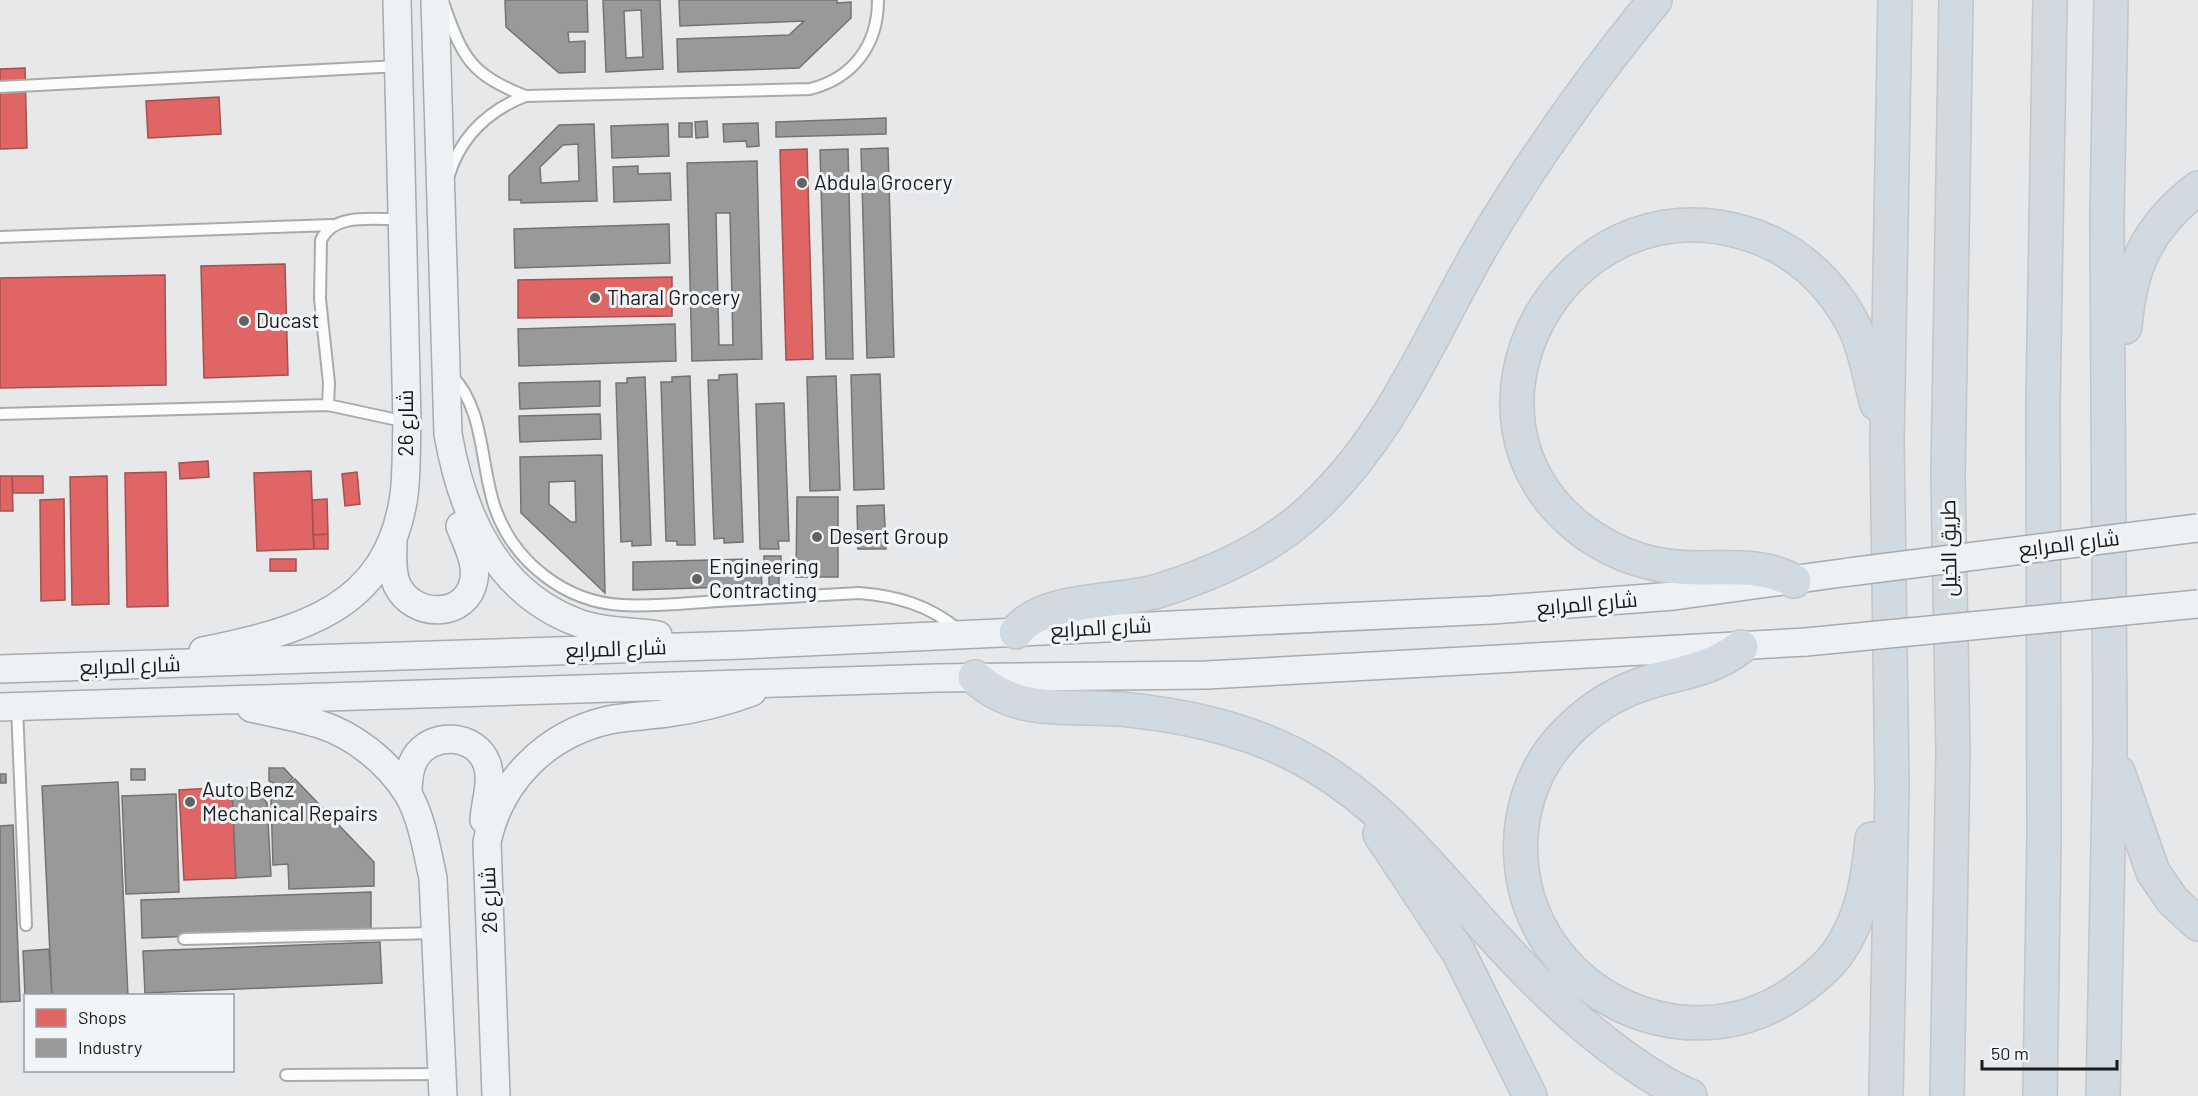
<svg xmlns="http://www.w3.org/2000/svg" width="2198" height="1096" viewBox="0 0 2198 1096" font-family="Barlow,Cairo,sans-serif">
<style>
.shops{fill:#e06666;stroke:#a44f50;stroke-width:1.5}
.industry{fill:#999;stroke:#737373;stroke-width:1.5;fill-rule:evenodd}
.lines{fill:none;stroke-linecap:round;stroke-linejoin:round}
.lane-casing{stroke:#a9aaab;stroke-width:14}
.secondary-casing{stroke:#a9aaab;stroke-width:30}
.highway-casing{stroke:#c4c5c6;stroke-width:36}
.lane{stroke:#fbfcfc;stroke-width:10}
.secondary{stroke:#eef1f4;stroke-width:27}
.highway{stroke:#d1d9e1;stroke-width:33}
.secondary-bridge-casing{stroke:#a9aaab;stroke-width:30;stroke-linecap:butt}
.secondary-bridge{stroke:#eef1f4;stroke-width:27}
.poi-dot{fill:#616263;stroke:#f2f5f8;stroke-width:2}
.labels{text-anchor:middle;stroke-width:6;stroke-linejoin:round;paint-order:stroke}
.poi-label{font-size:21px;fill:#191a1b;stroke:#f2f5f8;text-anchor:start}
.street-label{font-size:21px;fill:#191a1b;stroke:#f2f5f8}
</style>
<rect width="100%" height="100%" fill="#e6e8ea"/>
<!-- shops -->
<path class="shops" d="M25,68L27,148L0,149V69Z
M219,97L221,134L148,138L146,101Z
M807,149L813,359L786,360L780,150Z
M285,264L288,375L204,378L201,266Z
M165,275L166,385L0,388V278Z
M672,277V316L518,318V280Z
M208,461L209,477L180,479L179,463Z
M311,471L314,549L257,551L254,473Z
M166,472L168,606L127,607L125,473Z
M357,472L360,504L345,506L342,474Z
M0,476H12L13,511H0Z
M12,476H43V493H13Z
M107,476L109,604L72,605L70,477Z
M64,499L65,600L41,601L40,500Z
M327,499L328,534L313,535L312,500Z
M328,534V549H314L313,535Z
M270,559H296V571H270Z
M232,787L236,878L184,880L179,790Z"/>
<!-- industry -->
<path class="industry" d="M505,0H587L588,32H568L569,42L585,41V72L559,73L506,27Z
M603,0H660L663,69L606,72ZM641,10L643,57L626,58L624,11Z
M679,0H837V3L851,2V18L799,68L678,72L677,39L789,35L804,21L680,26Z
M886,118V134L776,137V122Z
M707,121L708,137L696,138L695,122Z
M679,123H692V137H679Z
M758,123L759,146L747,147L746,141L724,142L723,124Z
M594,124L597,201L521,203V200H509V176L559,125ZM578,144L579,181L541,183L540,167L563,145Z
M668,124L669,156L612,158L611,126Z
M888,148L894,357L867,358L861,149Z
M848,149L853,359H826L820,150Z
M757,161L762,359L692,361L687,163ZM716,213H730L733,345H719Z
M638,166V174L670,173L671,200L614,202L613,167Z
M669,224L670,263L515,268L514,229Z
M675,324L676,361L519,366L518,329Z
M737,374L743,542L724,543V538L714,539L708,380H719V375Z
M880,374L884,489L854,490L851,375Z
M690,376L695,545H677V541H666L661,382H672V377Z
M836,376L840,490L810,491L807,377Z
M645,377L651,545L632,546V541L621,542L616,383H627V378Z
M600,381V406L520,409L519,383Z
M784,403L789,541H778L779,549H760L756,404Z
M600,414L601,439L520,442L519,416Z
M602,455L605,593L521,513L520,457ZM575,481L576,522H571L549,504V482Z
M797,497H838V577H796Z
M884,505L886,549H858L857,506Z
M764,556H781V575H764Z
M750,559L751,571H761L762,586L633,590V562Z
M769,575H779V585H769Z
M269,768H284L293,778L283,787L269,781Z
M131,769H145V780H131Z
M0,774H6V783H0Z
M295,779L374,862V886L289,889L288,864L273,865L271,800Z
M118,782L128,996H52L42,786Z
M232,787L255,788L267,803L271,876L236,878Z
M176,794L179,892L126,894L122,796Z
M13,825L20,1001L0,1002V826Z
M371,892V930L142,938L141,900Z
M380,942L382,983L145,993L143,951Z
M49,949L52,994L25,995L23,951Z"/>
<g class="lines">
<!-- lane casing -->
<g class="lane-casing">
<path id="lane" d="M444,5C463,59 471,74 525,96
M0,87L399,66
M449,175C461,136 488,111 525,96L810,89C854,78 878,44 878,0
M401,219C374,220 334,212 321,240L320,299L329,383L328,405L407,422
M0,237L332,225
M452,376C485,410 480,465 495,508C514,562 565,602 622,605C653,607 686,603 718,601C765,598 812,596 859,593C897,596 929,605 959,630
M0,414L328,405
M17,707L26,925
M184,939L437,933
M286,1075L442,1074"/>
</g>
<!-- secondary casing -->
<g class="secondary-casing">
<path id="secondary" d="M435,0L448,434C462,514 495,591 576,622C601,632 632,631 658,635
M393,539C393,555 391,571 397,585C413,619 468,619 474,579C477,562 466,542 460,526
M203,651C300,631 388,609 404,495C407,471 406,446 407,422L397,0
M0,669L742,645L1492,610L1674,596L1849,572
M0,707L937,678L1207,675L1806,642
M251,708C274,713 297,717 319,724C354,735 388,762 408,794C422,818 427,851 433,878L443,1096
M408,794C408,782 409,768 415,758C431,731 476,733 487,764C493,781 485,802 484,820
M496,1096L487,842C500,780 547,734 609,720C628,716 648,716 668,713C697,709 725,702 752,692"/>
</g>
<!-- highway casing -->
<g class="highway-casing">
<path id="highway" d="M2125,327C2130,265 2148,227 2198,188
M1794,581C1763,564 1731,568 1698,568C1655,568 1619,557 1584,532C1431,418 1563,178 1745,233C1794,247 1832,282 1855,328C1866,351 1870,380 1877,404
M1016,632C1043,597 1117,603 1158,591C1213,574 1270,549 1312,509C1392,435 1429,337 1483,244C1534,158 1592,77 1655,0
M1741,647C1709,672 1677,672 1640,685C1608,696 1581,716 1559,741C1531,773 1518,817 1521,859C1529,989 1679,1067 1789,996C1807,984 1824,971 1837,954C1862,919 1868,881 1872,839
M975,677C1018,718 1075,704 1130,710C1195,717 1259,732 1315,766C1374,801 1416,849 1461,900C1510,956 1560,1010 1620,1054C1642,1070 1665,1086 1690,1096
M2118,772L2153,872L2173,901L2198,924
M1380,834L1459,953L1530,1096
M1886,1096L1892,787L1887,441L1895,0
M1947,1096L1953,752L1948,476L1956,0
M2040,1096L2044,837L2043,402L2050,0
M2103,1096L2110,745L2107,216L2111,0"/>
</g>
<!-- lane -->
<use href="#lane" class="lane"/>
<!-- secondary -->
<use href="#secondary" class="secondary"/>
<!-- highway -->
<use href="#highway" class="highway"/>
<!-- secondary-bridge casing -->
<g class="secondary-bridge-casing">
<path id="secondary-bridge" d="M1849,572L2198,528
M1806,642L2198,604"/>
</g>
<!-- secondary-bridge -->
<use href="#secondary-bridge" class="secondary-bridge"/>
</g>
<!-- markers -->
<g class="poi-dot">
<circle cx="802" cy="183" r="6"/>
<circle cx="595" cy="298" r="6"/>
<circle cx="244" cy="321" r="6"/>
<circle cx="817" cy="537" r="6"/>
<circle cx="697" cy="579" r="6"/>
<circle cx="190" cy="802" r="6"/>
</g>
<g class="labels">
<!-- poi labels -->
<g class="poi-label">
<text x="814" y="190">Abdula Grocery</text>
<text x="607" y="305">Tharal Grocery</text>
<text x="256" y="328">Ducast</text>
<text x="829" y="544">Desert Group</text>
<text x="709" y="574">Engineering<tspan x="709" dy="24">Contracting</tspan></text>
<text x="202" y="797">Auto Benz<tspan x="202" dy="24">Mechanical Repairs</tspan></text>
</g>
<!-- street labels -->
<g class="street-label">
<text transform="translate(406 423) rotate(-90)" y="7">شارع 26</text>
<text transform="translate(2069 544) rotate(-7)" y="7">شارع المرابع</text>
<text transform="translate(1949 548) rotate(-91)" y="7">طريق الخيل</text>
<text transform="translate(1587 604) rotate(-5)" y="7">شارع المرابع</text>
<text transform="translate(1101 628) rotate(-3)" y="7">شارع المرابع</text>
<text transform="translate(616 649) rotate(-2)" y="7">شارع المرابع</text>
<text transform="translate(130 666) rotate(-2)" y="7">شارع المرابع</text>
<text transform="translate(489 900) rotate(-92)" y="7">شارع 26</text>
</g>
</g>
<!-- legend -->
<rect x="24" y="994" width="210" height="78" fill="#f2f5f8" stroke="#9b9da0" stroke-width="1.5"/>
<rect x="36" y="1009" width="30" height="18" fill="#e06666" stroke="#9b9da0" stroke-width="1.5"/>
<text x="78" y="1024" font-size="18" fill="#191a1b">Shops</text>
<rect x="36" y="1039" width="30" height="18" fill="#999999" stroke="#9b9da0" stroke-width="1.5"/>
<text x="78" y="1054" font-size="18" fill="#191a1b">Industry</text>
<!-- scale -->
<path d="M1982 1060v9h135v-9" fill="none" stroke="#191a1b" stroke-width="3"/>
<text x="1991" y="1060" font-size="18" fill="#191a1b" stroke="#f2f5f8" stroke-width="4.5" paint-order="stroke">50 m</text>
</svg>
